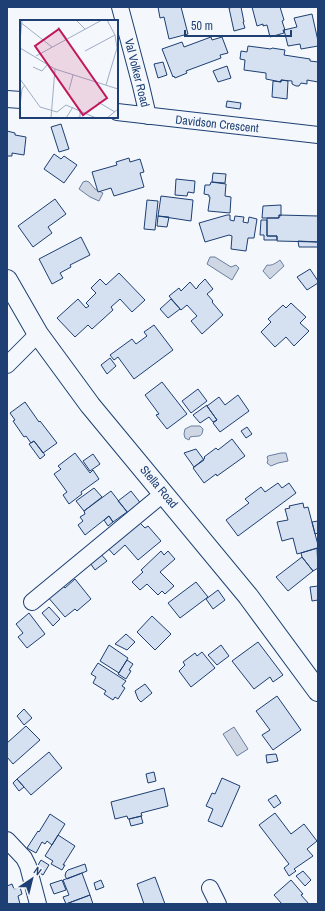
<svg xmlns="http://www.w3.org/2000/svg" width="325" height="911" viewBox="0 0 325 911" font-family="'Archivo Narrow',sans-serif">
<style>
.water{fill:#cfd7e4;stroke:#687fa3}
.building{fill:#d5e0f0;stroke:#1d3f73}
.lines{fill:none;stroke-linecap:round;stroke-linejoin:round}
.minor-casing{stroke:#1d3f73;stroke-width:18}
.major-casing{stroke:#1d3f73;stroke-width:22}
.minor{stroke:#f4f7fb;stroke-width:16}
.major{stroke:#f4f7fb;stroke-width:20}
.labels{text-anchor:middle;stroke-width:3;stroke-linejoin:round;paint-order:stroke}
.street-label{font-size:12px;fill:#1d3f73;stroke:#f4f7fb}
.inset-road{fill:none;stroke:#9eadc5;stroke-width:1}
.view{fill:#c2185b;fill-opacity:0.15;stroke:#c2185b;stroke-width:2}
.inset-edge{fill:none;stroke:#1d3f73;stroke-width:2}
</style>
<rect width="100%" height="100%" fill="#f4f7fb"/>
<!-- water -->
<path class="water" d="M86,181L89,182L95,189L103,193L99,201L90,197L79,189L83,182Z
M210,257H215L231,267L236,265L239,268L232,280L207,264Z
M280,260L284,266L270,279L263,271L267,265C272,266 276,263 280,260Z
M191,426H200L203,429C202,439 198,435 190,437L189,440L185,438L184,434L185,429Z
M281,453H286L288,461L278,463L271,466L267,463L268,460L267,457L268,456Z
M234,727L248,749L237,756L223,734Z"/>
<!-- building -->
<path class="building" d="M158,7H181L188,34L169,39L164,17L160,18Z
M234,7H241L244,22H243L245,28L234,31L229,8Z
M252,7H280L284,20L282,21L285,30H283L284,33L270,37L267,25L263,26V24L257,26Z
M312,14L318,41V46L301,49L300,44L288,46L284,30L297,27L294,18Z
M211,37L212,40L222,37L228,53L220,55L221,58L186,71L187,73L175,78L174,76L173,77L162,49L182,42L184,47Z
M248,46L271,49L272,48L285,50L284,55L310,59V61L318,62V82L307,80V84L301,83L299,86H296L292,84V81L281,80V82L266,79V73L244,70L245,60L240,59L241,51L247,52Z
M163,62L167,75L158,78L154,64Z
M227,66L231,78L218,82L213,71Z
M281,80L288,81L287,99L272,97L273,81L281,82Z
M227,101L241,103L240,109L226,107Z
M61,124L69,149L59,152L51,127Z
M7,131L15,133V135L26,137L24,155L12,153V156H7Z
M54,154L61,159L64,156L77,165L64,183L44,169Z
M129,158L130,162L140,159L144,172L140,173L144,187L114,196L111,188L98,192L92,172L117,165L116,162Z
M213,173L226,174L225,183L212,182Z
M176,179L195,181L194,193L188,192L187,196L175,195Z
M211,182L226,184L225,196L231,197L230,213L208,211L210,197H209V195L204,194L205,185H210Z
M161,196L193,200L191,221L158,216Z
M55,199L66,214L48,227L52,233L33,247L18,226Z
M147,200L158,201L155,230L144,229Z
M281,205V216L279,215V218H262L263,206Z
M227,215H230V220L234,221L235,216L244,217L243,222L248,223L249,217L257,219L254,238H248L246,251L231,249L232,236L229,235L205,242L199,223Z
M279,215L318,216V242L277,241V236H267V218H279Z
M158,216L169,217L167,227L157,226Z
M261,220H267V236H277V240H264V235H260Z
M81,237L90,255L70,265L71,267L60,273L63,278L52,284L39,259Z
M298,241L318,242V247H299Z
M310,269L318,281V283L307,290L297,277Z
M119,273L145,300L132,312L120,299L111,307L113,310L92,329L88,325L75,337L57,318L78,299L86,308L89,306L86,303L96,293L91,288L100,279L106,285Z
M205,279L213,289L207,294L213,301L212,302L223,315L202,334L191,321L197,316L187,305L181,310L169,296L179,288L181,291L190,282L196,289L198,287V286Z
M171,299L180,309L168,318L160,309Z
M291,303L306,317L300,323L309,331L294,346L286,337L275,347L261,332L271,322L268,319L283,305L286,308Z
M154,325L173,350L134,379L118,357L114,360L110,355L132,339L136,344L147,336L144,332Z
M110,358L116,366L107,374L101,365Z
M162,382L187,414L167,429L156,415L159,414L145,395Z
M198,389L207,401L191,413L182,401Z
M238,395L249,411L220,432L213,423L217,420L207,406L219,397L225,405Z
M25,402L39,422L40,421L57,443L43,453L34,441L31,443L26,436L24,437L13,421L15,420L10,413Z
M207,405V406L217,420L213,422L209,417L200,423L193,415Z
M247,427L252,434L246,438L241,431Z
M232,439L245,456L217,476L216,474L204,483L193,468L205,458L204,457L216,448L218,450Z
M34,441L45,455L40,459L29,444Z
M196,449L204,460L194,467L184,453Z
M75,453L90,473L93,470L99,479L81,492L82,494L69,504L63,495L67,492L54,474L61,469L58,466Z
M93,454L100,464L90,471L83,461Z
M278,483L282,488L289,483L296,493L238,536L226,520L249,503L245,499L261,487L265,492Z
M94,488L102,497L84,511L76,501Z
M111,491L127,512L113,522L109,516L85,535L78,525L83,521L80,517L85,514L84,511Z
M131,491L142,505L130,515L118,501Z
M303,503L304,508L308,507L318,545V548L297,554L293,538L282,541L277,522L288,520L285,509L290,508L289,506Z
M109,516L113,522L108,526L104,520Z
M137,520L145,528L148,526L161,541L138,560L125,545L114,555L106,546Z
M318,521V533L315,534L312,522Z
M317,548L318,568L313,571L302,557L301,553Z
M161,551L164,555L168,551L175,559L160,572L174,586L165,594L162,591L158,595L147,584L140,590L132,582L143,572L141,570Z
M99,552L107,561L95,570L88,560Z
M302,557L313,571L288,591L276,577Z
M75,579L91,599L77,611L75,609L65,617L47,596L62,584L65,588Z
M196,582L208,597L180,618L168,603Z
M318,586V600L312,601L310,587Z
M218,590L225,600L213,609L206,599Z
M49,607L60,619L53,626L42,613Z
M29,613L45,634L27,648L18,637L23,633L16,624Z
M152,616L171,634L155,650L137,632Z
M126,634L135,642L127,650L115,644Z
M258,642L283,675L273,682L270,677L254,689L232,661Z
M109,645L128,658L119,673L100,661Z
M221,645L229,656L217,665L208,655Z
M202,652L215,668L191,687L179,671L185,665L183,662L195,653L197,656Z
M127,660L133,664L129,670L131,671L126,679L118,674Z
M98,663L126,681L122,686L125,688L118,699L115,697L113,700L104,694L106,691L93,683L96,677L91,674Z
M145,684L152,693L141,702L138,699L135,691Z
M277,696L301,730L273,750L262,735L270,730L256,711Z
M24,709L32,718L24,725L17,716Z
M26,726L40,740L13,764L7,757V743Z
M49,752L62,768L31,795L17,779Z
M276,754L278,761L267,763L266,755Z
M154,772L156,781L148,783L146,774Z
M222,778L240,786L222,827L208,821L213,809L206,806L212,793L215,794Z
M17,779L24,787L19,791L13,783Z
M164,788L168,806L141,813L142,816L129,819H128L127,816L115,819L111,802Z
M276,795L281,803L274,808L268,800Z
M275,813L291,834L304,824L317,841L307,849L313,856L294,869L296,871L289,876L284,868L289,864L259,825Z
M50,814L65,824L52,845L47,841L45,844L42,842L36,853L27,848L38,831L39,832Z
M141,816L143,823L131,826L129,819Z
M58,835L75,846L63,865H65L62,870L51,864L53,861L45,856Z
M41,860L49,865L43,875L35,870Z
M85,864L87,871L67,879L65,876L66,872L68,870Z
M303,871L311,880L305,886L296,876Z
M82,873L90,895L66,904L63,897L69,895L63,880Z
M155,877L165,904H144L137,884Z
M62,880L66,890L54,894L50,884Z
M101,880L104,887L96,890L94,883Z
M291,880L303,894L301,895L309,904H282L274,895Z
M12,884L14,889L20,887L22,894L18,896L20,904H7V886Z
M90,895L93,904H66Z"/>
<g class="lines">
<!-- minor casing -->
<g class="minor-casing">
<path id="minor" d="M120,7L141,86L148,116
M7,99L21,100
M117,112L318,135
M7,365L38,334
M32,602L164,493
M7,840L24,858L28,866L38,904
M210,888L218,904"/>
</g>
<!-- major casing -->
<g class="major-casing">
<path id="major" d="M7,280L38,334L90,405L248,596L318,691"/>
</g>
<!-- minor -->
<use href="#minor" class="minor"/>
<!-- major -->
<use href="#major" class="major"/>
</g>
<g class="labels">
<!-- street labels -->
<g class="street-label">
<text transform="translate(137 73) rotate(76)" y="4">Val Volker Road</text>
<text transform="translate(217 124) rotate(6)" y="4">Davidson Crescent</text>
<text transform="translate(159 487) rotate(50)" y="4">Stella Road</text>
</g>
</g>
<!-- overview -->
<g transform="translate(20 20)">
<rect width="98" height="98" fill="#f4f7fb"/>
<path class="inset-road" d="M56,0L65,9M0,2L32,27M38,7L47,19M0,21L2,0M0,28L35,49L98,69M65,31L95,15M16,36L82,0M13,47L22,51L27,45M0,59L20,87L37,92L46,85L76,98M86,65L97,28L95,15L87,0M49,70L53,55M78,82L95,92M0,86L2,69L5,65M31,98L35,49M46,98L53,87M55,98L60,97V89M87,98L98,89"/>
<path class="view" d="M39,9L87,78L63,95L15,26Z"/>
<rect width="98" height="98" class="inset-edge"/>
</g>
<!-- border -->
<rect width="325" height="911" fill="none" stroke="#1d3f73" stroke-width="16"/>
<!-- north arrow -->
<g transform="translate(32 879) rotate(35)" stroke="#f4f7fb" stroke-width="3" paint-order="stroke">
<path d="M0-3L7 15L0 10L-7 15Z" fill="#1d3f73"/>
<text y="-6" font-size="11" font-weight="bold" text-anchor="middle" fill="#1d3f73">N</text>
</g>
<!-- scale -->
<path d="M185 30v6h106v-6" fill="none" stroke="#1d3f73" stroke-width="2"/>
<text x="191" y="30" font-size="12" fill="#1d3f73" stroke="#f4f7fb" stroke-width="3" paint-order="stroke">50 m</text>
</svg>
